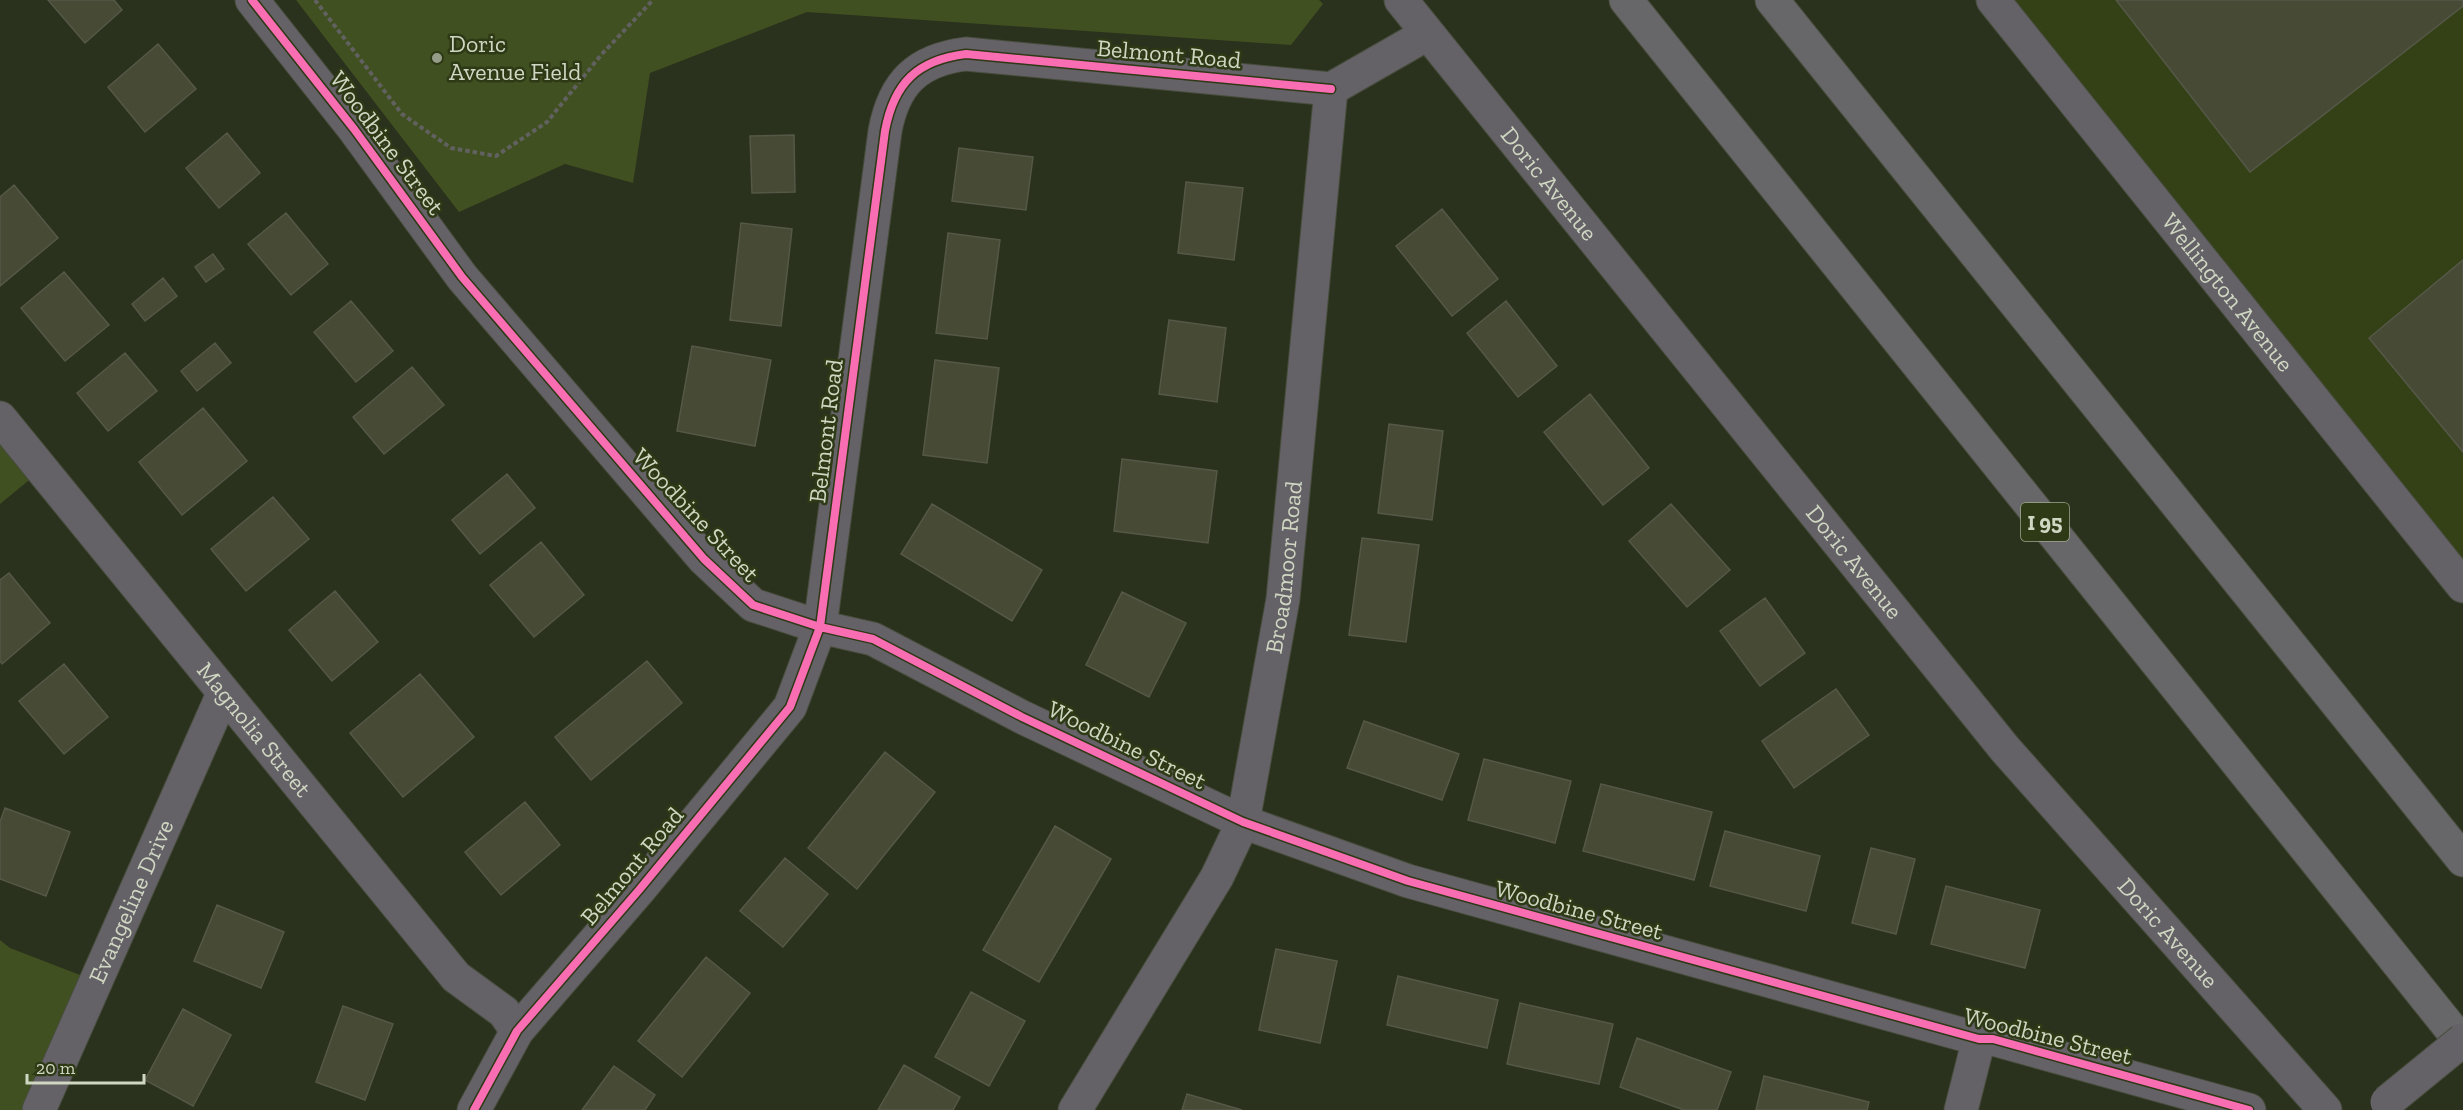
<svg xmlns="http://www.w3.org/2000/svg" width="2463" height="1110" viewBox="0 0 2463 1110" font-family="'Zilla Slab',serif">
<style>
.built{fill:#344117}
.green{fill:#415021}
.building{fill:#474a34;stroke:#555847;stroke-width:1.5}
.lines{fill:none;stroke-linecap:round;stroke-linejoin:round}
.street-casing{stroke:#474d3c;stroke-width:35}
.highway-casing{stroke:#474d3c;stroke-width:35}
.path{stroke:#616160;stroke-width:4;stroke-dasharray:4.5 3;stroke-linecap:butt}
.street{stroke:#646167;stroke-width:33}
.highway{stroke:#676668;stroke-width:33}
.street-bridge-casing{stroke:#474d3c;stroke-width:35;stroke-linecap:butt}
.street-bridge{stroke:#646167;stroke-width:33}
.cycleway-casing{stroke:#2e3915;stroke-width:11}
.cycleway{stroke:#f96db3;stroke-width:8}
.poi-dot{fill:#959d88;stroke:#2e3915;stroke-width:2}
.labels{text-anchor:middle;stroke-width:5;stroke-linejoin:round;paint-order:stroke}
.shield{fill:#2e3915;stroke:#9fa88e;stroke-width:1.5}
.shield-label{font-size:22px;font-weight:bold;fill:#cfd7c2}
.poi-label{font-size:24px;fill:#cfd7c2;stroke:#2e3915;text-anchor:start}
.street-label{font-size:24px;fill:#cfd7c2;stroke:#2e3915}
</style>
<rect width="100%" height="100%" fill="#2a311d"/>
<!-- built -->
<path class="built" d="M1994,0H2463V584Z"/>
<!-- green -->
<path class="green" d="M296,0H1319L1323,4L1291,45L807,12L650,73L633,183L565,164L459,212Z
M0,404L45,467L0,504Z
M0,940L10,948L93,980L44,1110H0Z"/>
<!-- building -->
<path class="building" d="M48,0H114L122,10L85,43Z
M2116,0H2463V6L2250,172Z
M158,44L196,89L145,132L108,87Z
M227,133L260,173L219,208L186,168Z
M794,135L795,192L752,193L750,136Z
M959,148L1033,157L1026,210L952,201Z
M1186,182L1243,188L1234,260L1178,253Z
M14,185L58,238L0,286V197Z
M1442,209L1498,279L1452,316L1396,246Z
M286,213L328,264L291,295L248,244Z
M741,223L792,229L781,326L730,320Z
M948,233L1000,240L987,339L936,333Z
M213,254L224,269L206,282L195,267Z
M2463,260V452L2369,338Z
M64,272L109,325L65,361L21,308Z
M163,278L177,296L145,321L132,304Z
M351,301L393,351L356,382L314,332Z
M1506,301L1557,366L1518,397L1467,333Z
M1169,320L1226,328L1217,402L1159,394Z
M215,343L231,363L197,391L181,371Z
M692,346L771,360L755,446L677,431Z
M125,353L157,391L108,431L77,393Z
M935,360L999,368L987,463L923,455Z
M412,367L444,405L384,454L353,417Z
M1590,394L1649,468L1603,505L1544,432Z
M203,408L247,461L182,515L139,462Z
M1389,424L1443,431L1432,520L1378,513Z
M1122,459L1217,471L1208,543L1114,531Z
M507,474L535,508L480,554L452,520Z
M273,497L309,539L246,591L211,549Z
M932,504L1042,570L1012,621L901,554Z
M1671,504L1730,570L1687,607L1629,541Z
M1362,538L1419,545L1406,642L1349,635Z
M541,542L584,595L534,637L490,585Z
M9,573L50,623L2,664L0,661V580Z
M335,591L378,642L332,681L289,630Z
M1122,592L1186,623L1149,697L1086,665Z
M1765,598L1805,653L1760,686L1720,631Z
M647,661L682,703L591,780L555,737Z
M64,664L108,717L64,754L19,701Z
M420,674L474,737L403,797L350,733Z
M1836,689L1869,735L1794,788L1762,741Z
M1364,721L1459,754L1442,800L1347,768Z
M885,752L935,792L857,889L808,848Z
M1484,759L1571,781L1555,843L1468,820Z
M1601,784L1712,812L1694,880L1583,851Z
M525,802L560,845L501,895L465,852Z
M5,808L70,832L46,896L0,879V822Z
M1055,826L1111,859L1039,982L983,950Z
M1725,831L1820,856L1806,911L1710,886Z
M1871,848L1915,859L1896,934L1852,923Z
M785,858L828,894L783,947L740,911Z
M1946,886L2040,910L2025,968L1931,944Z
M217,905L284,932L261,988L194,961Z
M1276,949L1337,961L1320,1043L1259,1030Z
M706,957L750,993L682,1077L638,1041Z
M1398,976L1498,1000L1487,1048L1387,1025Z
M971,992L1025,1021L989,1086L935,1057Z
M1520,1003L1613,1024L1599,1084L1507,1064Z
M343,1006L393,1024L365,1100L316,1082Z
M183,1009L231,1035L193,1106L145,1080Z
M1637,1038L1731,1072L1717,1110H1684L1620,1087Z
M904,1065L960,1097L953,1110H878Z
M614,1066L655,1095L645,1110H582Z
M1764,1076L1869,1102L1867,1110H1756Z
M1187,1094L1242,1110H1182Z"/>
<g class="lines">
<!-- street casing -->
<g class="street-casing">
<g id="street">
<path d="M252,0L354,129L462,277L704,559L753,605L820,627L873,639L1022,717L1243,822L1408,881L1979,1039H1993L2249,1110"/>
<path id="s1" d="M1401,0L2005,749L2325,1110"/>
<path id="s2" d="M1993,0L2463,586"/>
<path id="s3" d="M0,418L456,977L504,1012L517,1031"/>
<path id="s4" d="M39,1110L223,694"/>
<path d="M474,1110L517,1031L639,890L790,707L820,627L885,131C894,83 917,60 966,54L1331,89"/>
<path id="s5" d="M1075,1110L1217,877L1243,822L1283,599L1331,89L1427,34"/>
<path d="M1961,1110L1979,1039"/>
</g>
</g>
<!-- highway casing -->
<g class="highway-casing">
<path id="highway" d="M1626,0L2463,1044
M1772,0L2463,860"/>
</g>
<!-- path -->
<path class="path" d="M315,0L402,114L451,148L496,156L547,122L601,55L653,0"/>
<!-- street -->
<use href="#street" class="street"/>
<!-- highway -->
<use href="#highway" class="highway"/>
<!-- street-bridge casing -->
<g class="street-bridge-casing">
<path id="street-bridge" d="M2387,1102L2463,1040"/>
</g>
<!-- street-bridge -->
<use href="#street-bridge" class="street-bridge"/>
<!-- cycleway casing -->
<g class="cycleway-casing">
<path id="cycleway" d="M252,0L354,129L462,277L704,559L753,605L820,627L873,639L1022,717L1243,822L1408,881L1979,1039H1993L2249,1110
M474,1110L517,1031L639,890L790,707L820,627L885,131C894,83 917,60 966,54L1331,89"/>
</g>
<!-- cycleway -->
<use href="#cycleway" class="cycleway"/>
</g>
<!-- markers -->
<circle class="poi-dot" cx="437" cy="58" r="6"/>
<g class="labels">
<!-- shield labels -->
<rect class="shield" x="2021" y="503" width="48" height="38" rx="4.5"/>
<g class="shield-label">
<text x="2045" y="530">I 95</text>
</g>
<!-- poi labels -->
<g class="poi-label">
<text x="449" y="52">Doric<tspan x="449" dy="28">Avenue Field</tspan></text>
</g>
<!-- street labels -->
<g class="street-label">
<text transform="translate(1169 54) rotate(5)" y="8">Belmont Road</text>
<text transform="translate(387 143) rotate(53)" y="8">Woodbine Street</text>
<text dy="8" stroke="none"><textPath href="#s1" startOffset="236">Doric Avenue</textPath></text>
<text dy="8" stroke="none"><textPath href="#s2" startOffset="375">Wellington Avenue</textPath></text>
<text transform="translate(826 431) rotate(-83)" y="8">Belmont Road</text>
<text transform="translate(696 515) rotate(47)" y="8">Woodbine Street</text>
<text dy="8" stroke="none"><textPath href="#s1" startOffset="722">Doric Avenue</textPath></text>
<text dy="8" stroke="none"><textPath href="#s5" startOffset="592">Broadmoor Road</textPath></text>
<text dy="8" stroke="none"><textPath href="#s3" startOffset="402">Magnolia Street</textPath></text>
<text transform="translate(1127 745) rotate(26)" y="8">Woodbine Street</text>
<text transform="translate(632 866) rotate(-50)" y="8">Belmont Road</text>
<text dy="8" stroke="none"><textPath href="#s4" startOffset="228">Evangeline Drive</textPath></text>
<text transform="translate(1579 910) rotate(15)" y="8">Woodbine Street</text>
<text dy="8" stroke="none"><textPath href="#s1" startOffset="1208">Doric Avenue</textPath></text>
<text transform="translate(2048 1036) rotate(14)" y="8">Woodbine Street</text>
</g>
</g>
<!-- scale -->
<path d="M27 1074v9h117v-9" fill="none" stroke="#cfd7c2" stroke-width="3"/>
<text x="36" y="1074" font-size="18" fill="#cfd7c2" stroke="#2e3915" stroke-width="4.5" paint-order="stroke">20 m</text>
</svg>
